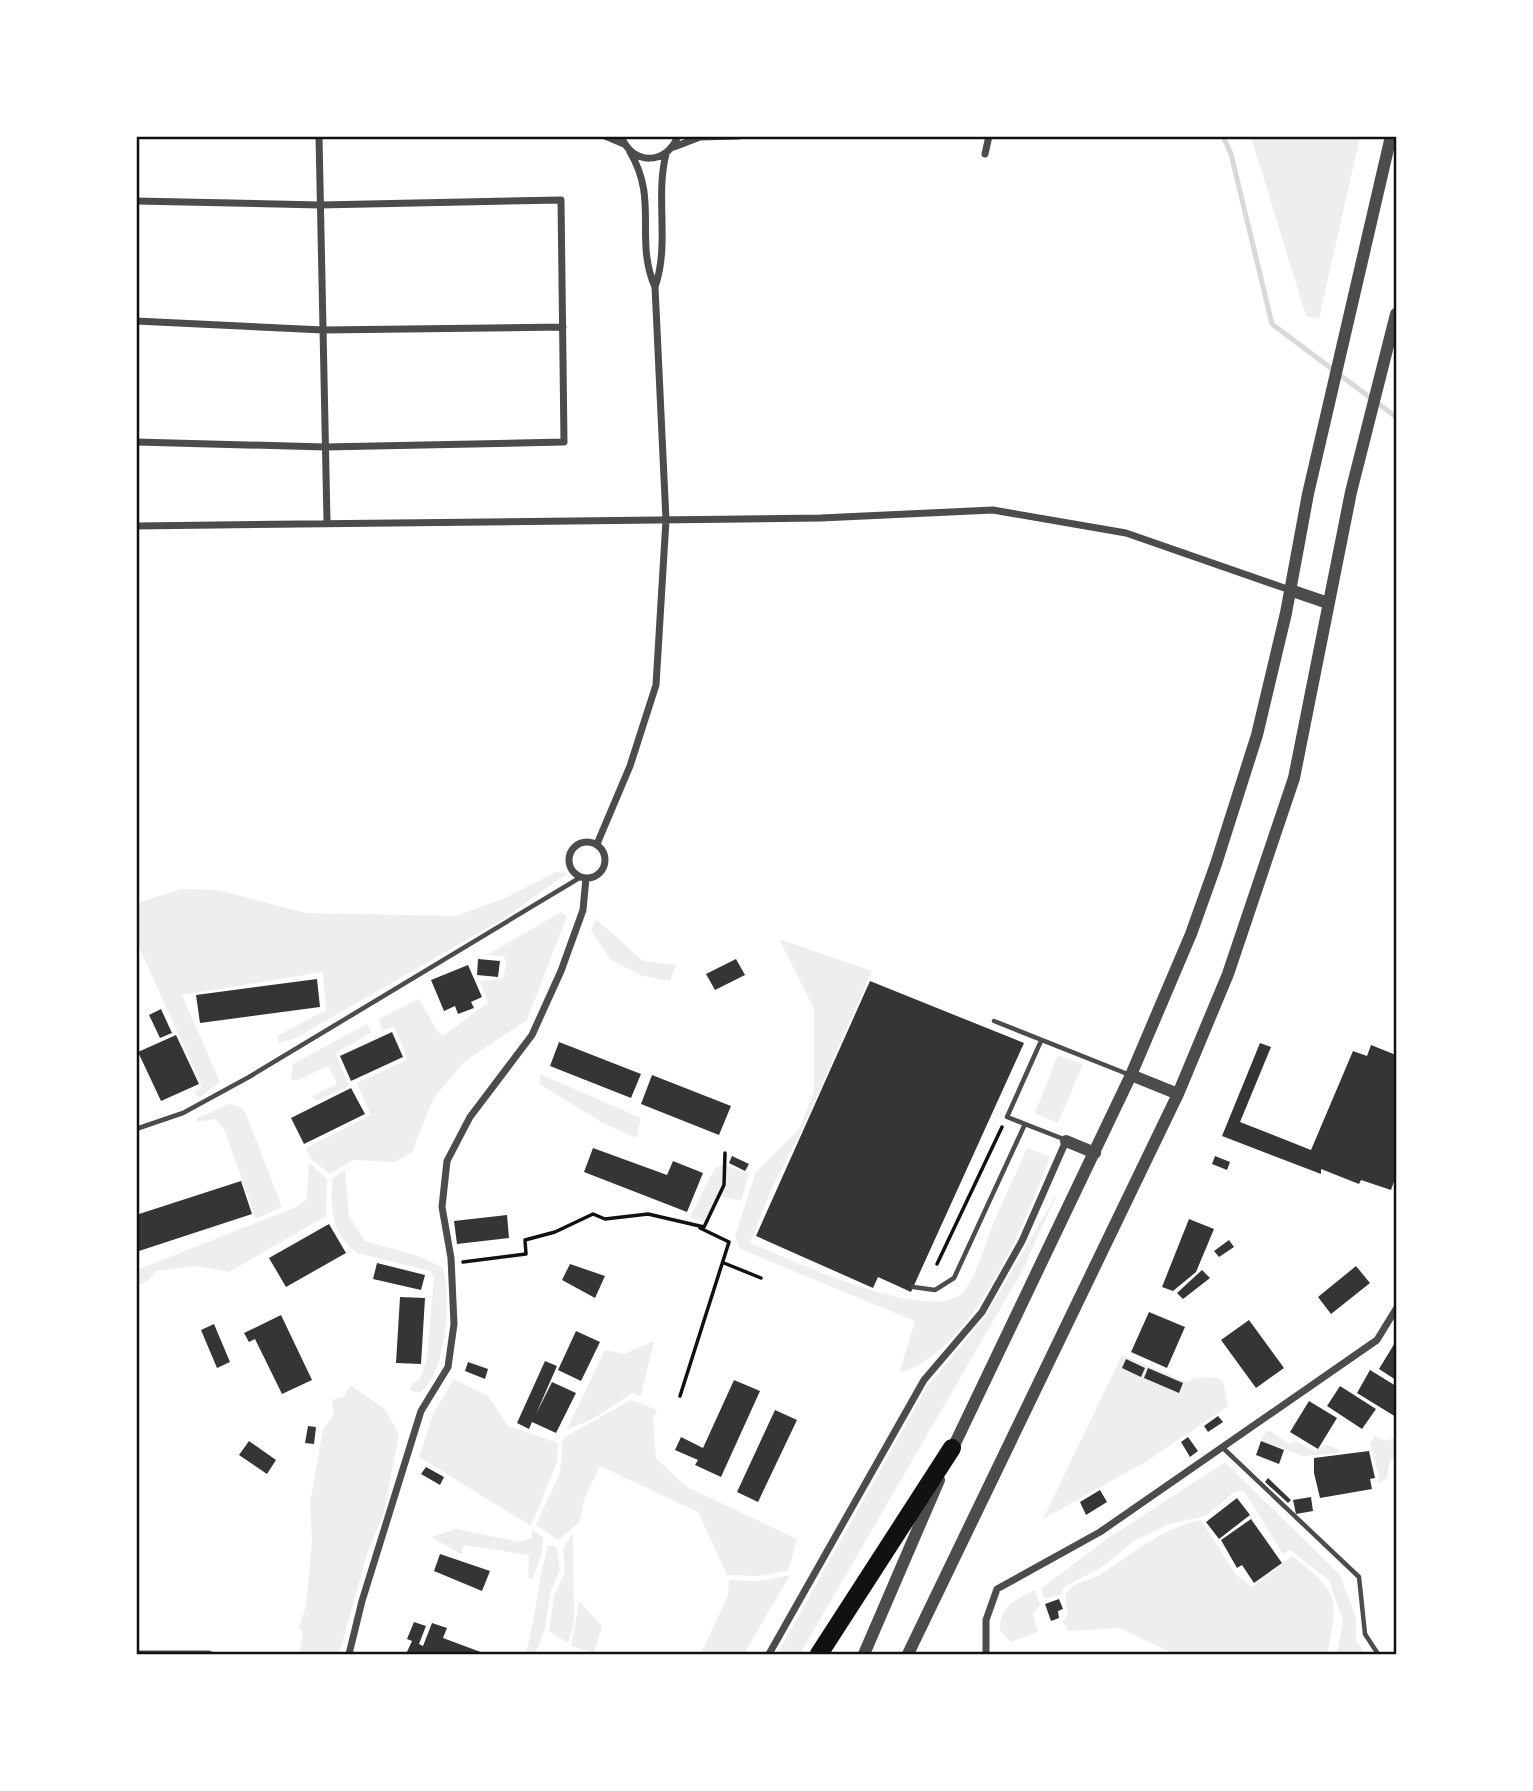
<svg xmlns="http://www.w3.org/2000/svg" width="1533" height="1791" viewBox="0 0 1533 1791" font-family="Montserrat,sans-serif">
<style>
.green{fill:#eee}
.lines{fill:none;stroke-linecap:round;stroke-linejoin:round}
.stream{stroke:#d9d9d9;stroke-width:5}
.building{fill:#353535}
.path{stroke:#111;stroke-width:3.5}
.service{stroke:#4c4c4c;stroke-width:4.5}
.minor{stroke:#4c4c4c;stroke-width:7}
.tertiary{stroke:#4c4c4c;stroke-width:12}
.motorway{stroke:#111;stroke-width:18}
.neatline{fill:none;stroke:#111;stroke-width:2.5}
</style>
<rect width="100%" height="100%" fill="#fff"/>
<!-- green -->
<path class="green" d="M1251,137H1360L1319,319L1306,316Z
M556,872L568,873L503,919L294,1039L279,1043L277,1036L326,1010L323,972L182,995L220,1082L200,1097L194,1094L202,1086L137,943V903L181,889L217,890L306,913L456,916L503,899Z
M561,912L567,916L527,1020L465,1061L433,1099L412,1152L395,1162L353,1160L330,1174L310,1158L306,1148L371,1115L357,1083L408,1059L394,1026L382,1031L379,1019L419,999L437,1031L443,1035C459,1026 472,1013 488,1003L480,981L503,979L506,963L504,956L487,955Z
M596,919L643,961L676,965L670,981L643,976L611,960L591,931Z
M779,939L872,971L802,1130L771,1190L750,1243C787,1258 937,1329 965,1290C978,1272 984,1247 992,1226C1003,1200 1016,1174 1027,1148L1050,1157C1026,1221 972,1354 899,1373L915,1321L740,1249L735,1236L756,1172L800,1128L814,1091V1009Z
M367,1024L371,1033L335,1053L349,1086L317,1101L312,1097L337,1083L328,1066L298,1080H291L293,1064Z
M1058,1055L1083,1064L1058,1123L1035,1113Z
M540,1074L641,1118L636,1138L601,1122L540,1084Z
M229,1104L240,1107L246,1114L282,1207L256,1219L224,1129L215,1119L197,1122V1118Z
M309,1163L327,1179L326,1216L229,1272L197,1266L157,1271L146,1282L137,1285V1270L296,1207L307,1199Z
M724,1165L749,1173L741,1201L720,1196L704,1222L690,1217L715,1168Z
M345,1170L349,1216L365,1241L418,1256L442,1267C453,1293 446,1377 419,1393L410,1390L412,1384L420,1379L427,1359L434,1277L430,1271L357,1253C330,1232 331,1209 332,1179Z
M1059,1190L1021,1273L800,1654H777L927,1387L985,1317Z
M654,1341L641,1396L632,1393L591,1420L567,1429L605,1350L624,1354Z
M1122,1355L1187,1382C1197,1376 1214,1375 1223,1381L1228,1406L1147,1461L1043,1519Z
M454,1379L489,1397L508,1426L558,1443L557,1462L531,1526L419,1457L433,1414Z
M350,1385L385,1409L399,1435L384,1512L367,1554L339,1654H299L303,1633L299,1627L306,1606L312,1541L310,1502L323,1430L334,1414L332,1400L345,1396Z
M631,1400L657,1410L653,1420L656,1458L685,1486L797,1539L788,1571L758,1576L727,1575L698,1512L600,1466L585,1497L579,1523L558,1540L536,1525L560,1472L563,1438Z
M1269,1430L1289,1444L1296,1441L1315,1451L1326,1445L1338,1449L1340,1453L1303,1456L1263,1441L1262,1436Z
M1375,1436L1386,1441L1396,1437V1457L1390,1460L1387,1478L1378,1484L1379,1476L1370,1444Z
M1225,1462L1340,1575L1356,1618V1640L1365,1654H1337L1343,1621L1329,1580L1290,1550L1283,1554L1244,1491L1234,1492L1206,1516L1169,1524L1134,1541L1102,1567L1064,1587L1061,1594L1045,1599L1041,1589L1107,1539Z
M1201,1520L1236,1575L1252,1587L1292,1556C1339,1592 1339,1598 1327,1654H1174L1120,1628L1069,1631L1062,1622L1068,1614L1065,1595C1074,1581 1087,1582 1101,1574C1134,1553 1161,1528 1201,1520Z
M456,1529L520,1542L532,1538V1530L543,1537L542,1554L532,1579L528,1577L529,1555L464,1545L461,1554L431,1537Z
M573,1533L574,1623L568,1643L549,1631L554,1596L565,1572L563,1548Z
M548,1545L556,1547L560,1569L550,1593L545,1629L535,1654H526C535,1618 538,1582 548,1545Z
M790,1575L744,1654H701L728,1595L729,1580L759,1581Z
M1035,1590L1040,1605L1033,1614L1038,1632L1010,1642L1000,1630C999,1606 1015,1600 1035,1590Z
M579,1601L602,1626L594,1653L571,1646Z"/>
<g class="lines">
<!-- stream -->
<path class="stream" d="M1223,136L1231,154L1272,324L1396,417"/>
</g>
<!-- building -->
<path class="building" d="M478,959L500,961L498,977L477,975Z
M736,959L745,975L715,990L706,974Z
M468,965L482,997L471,1002L474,1008L458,1014L455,1006L444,1011L431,980Z
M317,979L320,1007L200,1023L196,995Z
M870,981L1024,1043L911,1292L878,1277L873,1288L756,1236Z
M161,1009L172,1033L160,1038L149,1015Z
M392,1032L403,1057L351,1081L340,1056Z
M176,1035L199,1084L161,1101L138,1052Z
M559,1042L641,1074L631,1098L550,1066Z
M1260,1043L1271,1047L1240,1122L1311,1150L1353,1051L1367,1056L1371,1045L1396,1055V1176L1391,1190L1361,1180L1359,1184L1321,1169V1174L1222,1136Z
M652,1075L731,1106L719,1135L641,1104Z
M351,1088L365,1114L304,1144L291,1118Z
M593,1148L667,1175L673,1161L703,1173L687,1212L584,1172Z
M732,1156L749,1164L745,1171L729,1163Z
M1215,1156L1230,1162L1227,1170L1212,1164Z
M241,1181L252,1214L139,1251L136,1215Z
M507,1215L509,1238L457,1244L454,1221Z
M1189,1219L1214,1229L1196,1272L1173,1291L1162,1287Z
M329,1224L346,1253L286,1287L269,1258Z
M1229,1240L1234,1247L1219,1257L1214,1251Z
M377,1263L425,1275L421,1290L373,1279Z
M570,1264L605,1276L595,1298L562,1280Z
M1356,1266L1370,1283L1331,1314L1318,1297Z
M1202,1270L1210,1278L1183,1299L1177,1293Z
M400,1297L425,1298L421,1364L396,1363Z
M1149,1312L1185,1327L1167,1368L1131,1352Z
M281,1315L312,1380L282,1394L255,1339L249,1342L244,1333Z
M1249,1320L1284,1368L1256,1388L1221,1340Z
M214,1324L230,1362L217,1368L201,1330Z
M576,1331L600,1342L581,1381L558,1370Z
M1396,1341V1380L1379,1369Z
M1126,1359L1145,1368L1141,1377L1122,1368Z
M545,1361L557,1366L536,1414L552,1382L576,1393L556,1433L532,1422L529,1429L517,1423Z
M468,1362L488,1369L485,1379L465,1371Z
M1148,1368L1183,1383L1179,1393L1144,1378Z
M1370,1370L1396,1386V1417L1357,1393Z
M734,1380L760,1391L721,1477L695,1465L698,1460L675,1450L681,1437L703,1448Z
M1340,1386L1376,1409L1362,1429L1327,1406Z
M1309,1401L1337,1418L1318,1449L1290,1432Z
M775,1410L797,1420L758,1502L737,1492Z
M1218,1416L1223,1422L1208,1432L1204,1426Z
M308,1426L316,1427L314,1444L305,1443Z
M1188,1437L1198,1451L1190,1457L1181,1442Z
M249,1441L276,1460L267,1474L239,1455Z
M1261,1441L1284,1450L1279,1464L1256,1455Z
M1369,1451L1375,1478L1370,1479L1372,1489L1320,1498L1314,1473V1458Z
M426,1467L444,1477L440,1485L421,1474Z
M1268,1478L1291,1500L1288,1503L1265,1482Z
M1100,1490L1107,1502L1086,1515L1080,1502Z
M1311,1497L1313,1511L1296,1514L1293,1500Z
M1237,1498L1250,1515L1219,1539L1206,1522Z
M1251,1519L1282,1563L1254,1583L1242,1565L1237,1568L1221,1540Z
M440,1554L490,1571L482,1591L434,1571Z
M1059,1599L1063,1609L1058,1611L1059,1618L1051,1621L1045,1604Z
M414,1622L426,1626L419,1644L423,1646L432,1623L447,1628L443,1638L486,1654H406L412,1641L407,1639Z"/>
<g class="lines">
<!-- path -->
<path class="path" d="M463,1262L526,1254L525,1240L555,1232L593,1214L605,1219L648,1214L704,1227L724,1185L725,1153
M724,1263L761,1278
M937,1264L1002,1127
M680,1396L729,1242L700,1228"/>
<!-- service -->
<path class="service" d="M994,1021L1130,1075
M1041,1041L1007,1117L1066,1140
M136,1129L183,1113L249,1077L581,877
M913,1287L935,1290L954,1278L1025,1124
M1223,1448L1359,1577L1365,1634L1378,1654"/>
<!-- minor -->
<path class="minor" d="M319,136L327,521
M605,136L624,144
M621,136C632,166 667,165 678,136
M674,147L700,137L739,136
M985,154L989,136
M136,201L320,205L561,200L564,442L325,447L136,442
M655,287C670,244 655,198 666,154
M136,321L323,330L563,327
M136,526L821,518L993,510L1126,533L1290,590
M569 860a18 18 0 1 1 36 0a18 18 0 1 1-36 0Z
M597,844L630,766L656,685L666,520L655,287C634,239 659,200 630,152
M136,1654H209
M349,1654L362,1601L421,1411L448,1367L454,1324L451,1258L442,1207L447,1161L470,1117L532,1035L561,971L583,910L586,878
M769,1654L924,1380L982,1312L1022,1241L1066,1141
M986,1654V1620L997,1589L1100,1532L1377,1340L1396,1309"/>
<!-- tertiary -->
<path class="tertiary" d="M1290,590L1328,603
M1131,1075L1178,1094
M1066,1141L1095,1153
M950,1454L1131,1075L1191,934L1216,864L1257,735L1286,613L1308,494L1391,136
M864,1654L939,1480
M908,1654L1178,1094L1228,974L1294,778L1351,492L1396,314"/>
<!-- motorway -->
<path class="motorway" d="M819,1654L952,1448"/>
</g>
<!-- border -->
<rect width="1533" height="1791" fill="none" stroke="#ffffff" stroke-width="276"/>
<rect x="138" y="138" width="1257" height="1515" class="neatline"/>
</svg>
